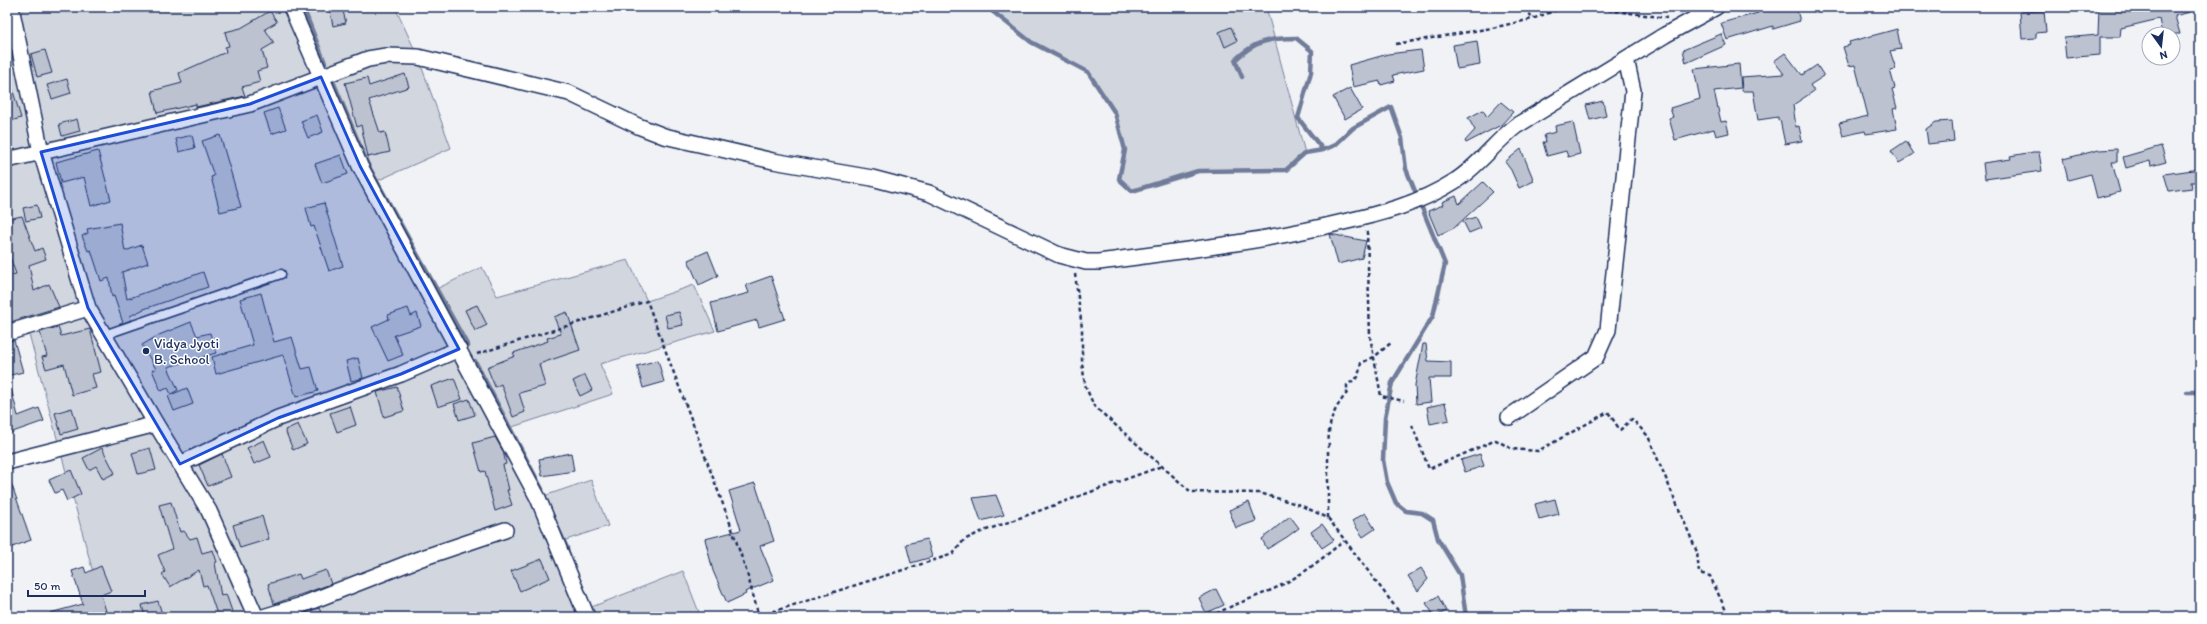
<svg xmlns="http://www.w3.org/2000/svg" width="2207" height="624" viewBox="0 0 2207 624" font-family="Itim,sans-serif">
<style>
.green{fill:#d2d6df;stroke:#76829e}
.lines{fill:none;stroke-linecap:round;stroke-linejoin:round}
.stream{stroke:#707c9a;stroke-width:4.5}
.building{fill:#bcc2d0;stroke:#1b2f5e}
.service-casing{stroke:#1b2f5e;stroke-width:11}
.minor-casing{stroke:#1b2f5e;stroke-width:18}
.path{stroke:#1b2f5e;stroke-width:2.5;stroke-dasharray:4 3;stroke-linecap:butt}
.service{stroke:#fff;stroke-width:8}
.minor{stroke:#fff;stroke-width:15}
.marked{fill:#1d4ed8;fill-opacity:0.2;stroke:#1d4ed8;stroke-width:3;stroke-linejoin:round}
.poi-dot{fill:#1b2f5e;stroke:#fff;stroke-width:1.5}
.labels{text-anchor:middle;stroke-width:3;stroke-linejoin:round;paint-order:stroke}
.poi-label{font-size:14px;fill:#1b2f5e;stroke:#fff;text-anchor:start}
</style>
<rect width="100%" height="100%" fill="#f1f2f5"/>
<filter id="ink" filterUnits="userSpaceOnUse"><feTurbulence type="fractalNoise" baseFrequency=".025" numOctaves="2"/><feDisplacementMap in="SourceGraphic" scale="8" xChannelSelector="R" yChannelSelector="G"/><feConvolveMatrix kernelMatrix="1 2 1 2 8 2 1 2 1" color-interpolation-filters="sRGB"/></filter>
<g filter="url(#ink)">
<!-- green -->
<path class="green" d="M7,7H395L418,57L451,148L370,184L428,293L482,267L497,296L628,260L647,301L694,285L715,331L600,364L613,394L503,430L538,498L591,480L608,526L557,543L584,610L683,571L700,615L693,617H105L7,252Z
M987,7H1266L1305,153L1286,170L1198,171L1132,191L1119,179L1125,150L1115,113L1088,72L1031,42Z"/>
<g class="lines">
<!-- stream -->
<path class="stream" d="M303,7L325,63
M987,7L1031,42L1088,72L1115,113L1125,150L1119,179L1132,191L1198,171L1286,170L1305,153L1323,150
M1242,77L1235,60C1255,41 1269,38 1296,38L1312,51L1311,72L1298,118L1323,150L1335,145L1353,128L1391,107L1402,138L1406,169L1445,264L1433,316L1392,383L1385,418L1383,460L1387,482L1396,503L1406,511L1422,513L1433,520L1438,539L1460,575L1466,617
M333,81L368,165L468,346
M475,361L542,489
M2187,392H2200
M557,526L567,548"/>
</g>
<!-- building -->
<path class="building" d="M329,7H342L346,23L333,26Z
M1756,7H1796L1800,21L1773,29V26L1727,40L1721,23L1758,13Z
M2099,7H2190V12L2175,16L2180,34H2162L2159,19L2121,28L2120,37H2100V55L2066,58L2064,38L2098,35Z
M270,11L277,22L265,29L274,43L262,50L267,68L257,71L260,82L242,87L245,96L196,107V104L157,113L152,91L182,83L179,73L226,52L225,47L229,46L225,32L241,28Z
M2044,11L2046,32L2036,33V38L2022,39L2020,12Z
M1231,27L1237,41L1225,47L1219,32Z
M1897,29L1901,49L1890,51L1896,69L1890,70L1895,88L1892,89L1897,108L1893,109L1897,129L1866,134L1865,131L1843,136L1839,123L1868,116L1855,65L1849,66L1843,47L1850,45L1849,42Z
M1721,34L1726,45L1686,63L1683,50Z
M1477,41L1480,65L1457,69L1453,45Z
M45,50L52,73L37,77L31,54Z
M1421,50L1424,69L1393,75L1395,81L1381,85L1380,81L1353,87L1349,65L1388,54Z
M1785,53L1802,75L1817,65L1824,76L1810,85L1814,91L1793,105L1796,127L1799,126L1802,141L1785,144L1780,120L1778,121V117L1758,120L1753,91H1742L1741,77L1784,74L1774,61Z
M1739,64L1741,88L1714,91L1721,122L1726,121L1729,133L1716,136L1714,129L1675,140L1669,118L1673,117L1670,108L1700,99L1694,69Z
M405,74L409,87L369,100L380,133L385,132L390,152L368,157L361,125L357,127L345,83L367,78L369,86Z
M67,79L71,93L52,99L47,85Z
M7,81H10L21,118L7,122Z
M1350,88L1362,109L1345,119L1333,97Z
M1603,101L1606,116L1590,120L1586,105Z
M1501,102L1513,112L1501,125L1466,143L1465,141L1475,130L1468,118L1483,110L1487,117Z
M278,108L286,129L271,134L264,113Z
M317,115L323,132L308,138L301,121Z
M77,119L80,131L62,136L59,124Z
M1952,121L1954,141L1928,144L1926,129L1936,122Z
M1573,122L1580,154L1568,157L1566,151L1547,156L1543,142H1546L1544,135L1556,132L1555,126Z
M192,135L195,148L179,152L176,139Z
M220,135L241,207L220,212L211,177L214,176L202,141Z
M1906,141L1914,154L1899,163L1891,151Z
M2161,146L2166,162L2151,166L2150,161L2126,168L2123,157Z
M1521,149L1534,181L1519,188L1511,170L1505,162Z
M2117,149V162H2112L2120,192L2097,198L2091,174L2068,180L2063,159L2099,150Z
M98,151L111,200L91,206L84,177L61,183L56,162Z
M2033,152H2039L2042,171L1985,179L1983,163L2011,159L2010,156Z
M341,155L348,174L322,183L315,164Z
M2200,169V182H2191L2192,188L2169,191L2164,174Z
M1483,182L1493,192L1454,228L1438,235L1428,211L1443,205L1442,202L1456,196L1459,204Z
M324,203L343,266L329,271L314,226L311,227L306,208Z
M37,205L40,218L26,221L23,208Z
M22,216L35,251L42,248L46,259L29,265L34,291L49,284L59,307L7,323V276L16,274L7,249V219Z
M1476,217L1481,228L1469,233L1463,221Z
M120,223L125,251L142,245L148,263L122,272L127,299L203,272L208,287L144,309L130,316L131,320L123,323L114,296L112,297L109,278L101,281L91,250L88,251L82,236L88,233L87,229Z
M1330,234L1366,241L1362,258L1338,264Z
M708,251L718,276L699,285L688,260Z
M771,276L785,319L759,327L757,320L718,331L711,303L749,293L746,285Z
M261,293L274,342L292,337L302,369L311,367L318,391L296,397L283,355L216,374L212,357L253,345L240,299Z
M477,305L487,325L475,331L465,310Z
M408,308L411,316L417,313L421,326L394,335L403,355L388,361L372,327L389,319L388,315Z
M567,312L580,350L539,364L545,386L519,393L525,412L513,417L501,384L495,387L487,367L515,356L513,353L548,341L547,338L561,334L554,317Z
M679,312L683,325L668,328L665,315Z
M191,322L197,336L210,333L216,353L168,367L178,390L171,394L168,388L161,391L152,370L156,369L142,345L159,335Z
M58,327L61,336L90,329L101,372L92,374L96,388L72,395L64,364L46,369L42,357L47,356L40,332Z
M14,340L23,372L7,376V342Z
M1423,344H1426L1428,361L1451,362V378H1429L1431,402L1416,404L1415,385Z
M358,358L363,378L351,381L346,361Z
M658,360L664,382L643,388L637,366Z
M585,375L592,390L580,396L573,381Z
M454,378L462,399L438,407L431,386Z
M397,387L404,411L384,417L377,392Z
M11,388L18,416L39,408L44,421L7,434V389Z
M187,388L193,404L174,411L168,396Z
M469,399L475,415L459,420L454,404Z
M1445,403L1449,420L1430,424L1427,407Z
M350,406L356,425L337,432L330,413Z
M72,408L78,429L61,434L55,413Z
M298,424L307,444L293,450L285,430Z
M495,437L503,451L506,464L503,465L509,490H507L512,505L495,511L485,471L481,472L473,443Z
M264,440L271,457L254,464L247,448Z
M102,448L115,473L103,479L96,466L89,470L83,458Z
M150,448L156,470L138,474L132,453Z
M571,453L574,471L542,476L539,459Z
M222,454L231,477L208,486L199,465Z
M1480,454L1484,466L1465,472L1461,460Z
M71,470L81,494L67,501L62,490L55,493L49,480Z
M7,477H9L31,540L7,549Z
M755,483L774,541L760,546L774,580L745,592L746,594L727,603L713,571L705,539L741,530L729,491Z
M996,495L1004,515L981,521L973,498Z
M1555,499L1559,514L1539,519L1535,504Z
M171,502L180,532L184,531L190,539L197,537L202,553L213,550L217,562L215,563L221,596L226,594L234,617H218L207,585L203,586L199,570L170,587L162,574L165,572L158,555L172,549L159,505Z
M1249,502L1256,521L1236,528L1229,510Z
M1365,513L1375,529L1363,537L1352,521Z
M262,516L269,539L240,548L233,525Z
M1290,516L1299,528L1287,537L1267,549L1262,539Z
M1322,524L1334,540L1322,548L1311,532Z
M927,539L932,557L911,563L906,544Z
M542,559L550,578L520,591L511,571Z
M101,566L111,591L101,595L106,611L86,617H51L50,613L83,604L72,571L84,567L86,573Z
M1421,568L1428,579L1418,591L1408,576Z
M326,570L331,584L274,604L268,584L299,574L301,579Z
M1216,589L1224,605L1206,613L1199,598Z
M1438,596L1446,611L1435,617L1426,603Z
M158,601L162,614L145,617L142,605Z
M319,608L323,617H309L307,612Z"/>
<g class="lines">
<!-- service casing -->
<g class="service-casing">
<path id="service" d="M104,335L281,274"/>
</g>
<!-- minor casing -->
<g class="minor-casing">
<path id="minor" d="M11,7L41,152L88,308L156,424L209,511L256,617
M291,7L360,166L538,498L587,617
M7,160L250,104L368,59L386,56L418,57L569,93L638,126L664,136L773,161L872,178L929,193L1059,255L1086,262H1099C1180,251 1260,242 1339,223C1380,214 1419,204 1455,181C1479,166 1494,143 1516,126L1665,35L1716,7
M7,333L88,308
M1509,417L1596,357L1608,330L1633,91L1626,59
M7,462L156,424
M180,464L278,418L401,374L459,349
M263,617L299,606L419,559L505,530"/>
</g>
<!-- path -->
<path class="path" d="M1527,7L1532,19
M1396,44L1492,28L1532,19L1565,7L1608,10L1667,18
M1367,231L1370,336L1381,396L1404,401
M1075,274L1082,328V362L1085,385L1094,406L1191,492L1260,493L1300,505L1328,518L1403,617
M477,354L647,301L730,523L747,573L759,617
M1412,425L1429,469L1496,440L1512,449L1538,451L1608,412L1620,430L1632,419L1648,436L1697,552L1699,573L1710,576L1729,617
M1329,447C1327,426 1333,409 1347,393V385L1358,377L1361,363L1374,357L1392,342
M1328,518V446
M759,616L953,554L964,540L981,532L1162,466
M1210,617C1236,602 1263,596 1289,581C1309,570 1326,555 1344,541"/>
<!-- service -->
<use href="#service" class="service"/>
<!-- minor -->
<use href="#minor" class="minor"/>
</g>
</g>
<!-- marked area -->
<path class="marked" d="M321,77L360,166L459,349L401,374L278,418L180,464L88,308L41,152L250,104Z"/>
<!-- markers -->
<circle class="poi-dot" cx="146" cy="351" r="4"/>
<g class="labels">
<!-- poi labels -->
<g class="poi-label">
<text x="154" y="348">Vidya Jyoti<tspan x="154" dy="16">B. School</tspan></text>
</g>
</g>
<!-- margin -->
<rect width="2207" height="624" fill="none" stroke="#fff" stroke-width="24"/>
<rect x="12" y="12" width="2183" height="600" fill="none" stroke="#1b2f5e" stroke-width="1.5" filter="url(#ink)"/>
<!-- north arrow -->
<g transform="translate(2161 46) rotate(165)"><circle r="19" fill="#ffffff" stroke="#a4acbf"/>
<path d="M0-3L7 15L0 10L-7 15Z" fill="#1b2f5e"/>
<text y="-6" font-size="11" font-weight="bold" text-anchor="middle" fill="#1b2f5e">N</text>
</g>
<!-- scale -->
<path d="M28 590v6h117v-6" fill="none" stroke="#1b2f5e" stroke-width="2"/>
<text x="34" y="590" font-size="12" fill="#1b2f5e" stroke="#ffffff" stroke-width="3" paint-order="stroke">50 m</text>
</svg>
